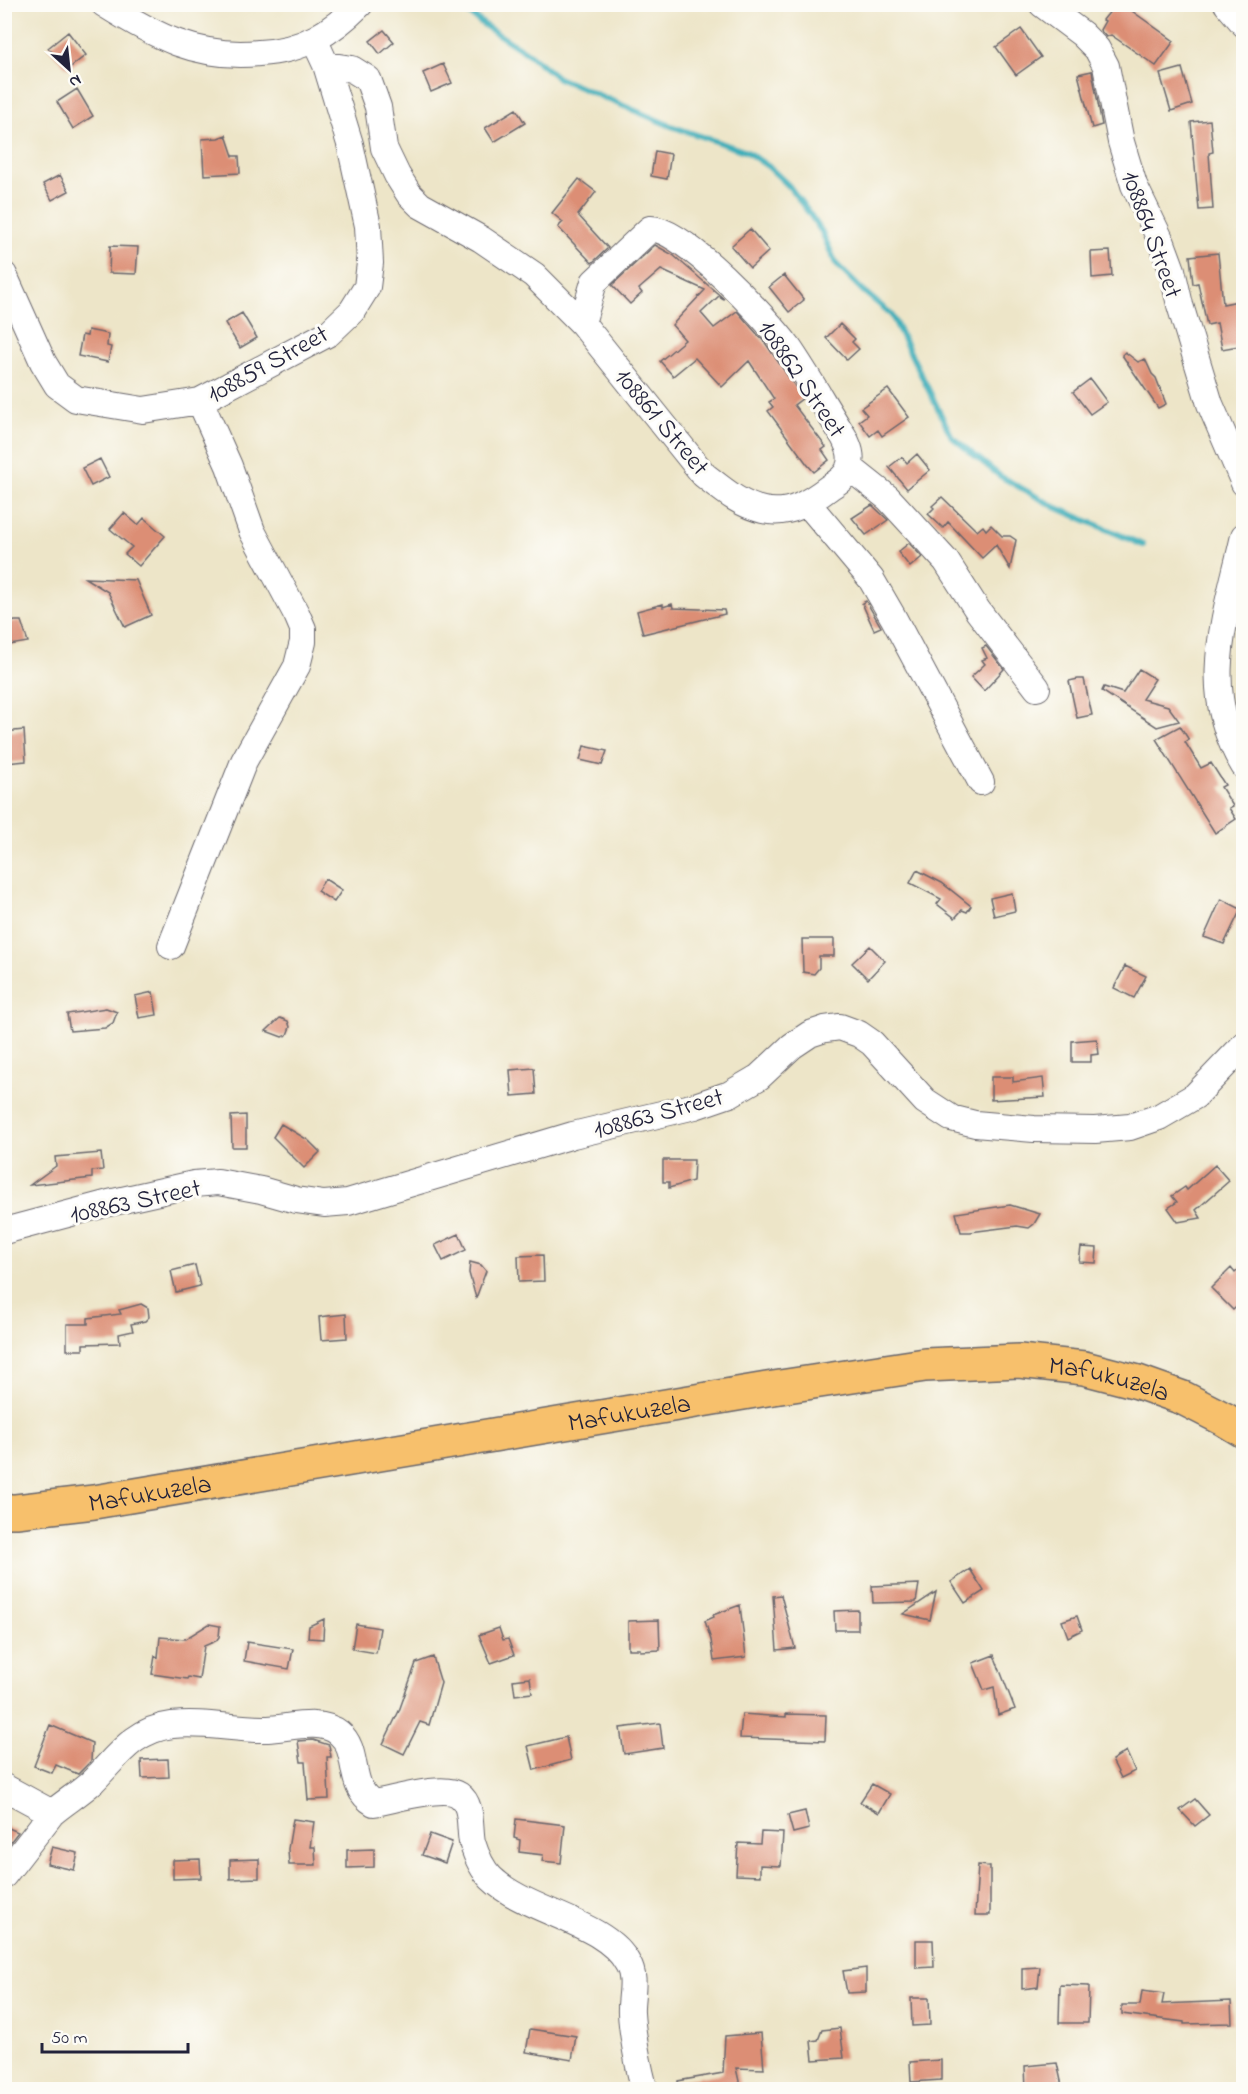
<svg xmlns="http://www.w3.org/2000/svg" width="1248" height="2094" viewBox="0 0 1248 2094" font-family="'Indie Flower',sans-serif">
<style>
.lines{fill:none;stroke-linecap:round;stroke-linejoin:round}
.stream{stroke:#3eaeb9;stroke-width:6}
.building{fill:#dc8e75}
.minor-casing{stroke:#69666c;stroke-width:28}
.major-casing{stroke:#69666c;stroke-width:36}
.minor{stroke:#fff;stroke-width:26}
.major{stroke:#f7c06c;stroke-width:33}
.labels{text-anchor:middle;stroke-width:6;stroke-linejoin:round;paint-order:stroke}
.street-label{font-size:26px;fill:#22223b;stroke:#fdfcf7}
</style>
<rect width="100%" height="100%" fill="#fdfcf7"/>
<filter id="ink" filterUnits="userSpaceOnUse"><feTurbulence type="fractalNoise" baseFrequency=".0167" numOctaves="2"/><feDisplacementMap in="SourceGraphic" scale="12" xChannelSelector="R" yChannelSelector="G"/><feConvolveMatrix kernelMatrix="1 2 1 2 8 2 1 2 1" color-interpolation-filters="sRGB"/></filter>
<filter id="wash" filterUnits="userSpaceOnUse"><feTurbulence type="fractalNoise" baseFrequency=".008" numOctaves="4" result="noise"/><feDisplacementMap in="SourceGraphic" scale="24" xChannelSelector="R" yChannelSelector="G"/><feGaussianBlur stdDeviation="1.35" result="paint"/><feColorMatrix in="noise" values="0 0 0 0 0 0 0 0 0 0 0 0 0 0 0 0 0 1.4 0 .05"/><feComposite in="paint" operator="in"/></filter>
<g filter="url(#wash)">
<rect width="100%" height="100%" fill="#ede5c8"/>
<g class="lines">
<!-- stream -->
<path class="stream" d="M457,4L487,27L530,55L558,78L671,126L747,152L769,167L789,186L809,213L822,232L836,264L863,291L891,314L952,437L1000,476L1055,507L1143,545"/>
</g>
<g id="blocks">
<!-- building -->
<path class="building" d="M1116,4H1122L1174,41L1156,66L1111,35L1106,37L1100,30L1105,21L1103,20Z
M1021,29L1041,57L1016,75L996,47Z
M384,30L394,42L380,54L370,41Z
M68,32L86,55L68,69L48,48Z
M443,64L452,83L431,92L423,73Z
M1182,68L1192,104L1171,111L1160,74Z
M1092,71L1102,125L1092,128L1078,74Z
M77,89L93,116L73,129L57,102Z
M516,109L525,123L494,142L485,128Z
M1210,120L1213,152L1209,153L1213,209L1199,210L1191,122Z
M226,135L233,156H239L240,173L204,175L202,139L218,138Z
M655,151L671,154L667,179L651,176Z
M60,175L69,191L52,200L43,184Z
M579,179L596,192L578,215L608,248L592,263L558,227L563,222L552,213Z
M750,229L769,251L750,268L731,246Z
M655,245L673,255L724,299L719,296L701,313L714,328L737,311L766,344L803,398L794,405L826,447L822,450L829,460L814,472L807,464L768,411L773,407L769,402L774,399L749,361L722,387L695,358L673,376L660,361L685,340L672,325L705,290L661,270L639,289L642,293L630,304L612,285Z
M110,246L138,247L136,274L109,273Z
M1110,251L1112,276L1092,278L1091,252Z
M1218,253L1223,304L1238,301L1244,328V345L1222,349L1217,323L1207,325L1198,283L1193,284L1190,256Z
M784,275L804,300L789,312L769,287Z
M242,313L257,338L240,348L225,323Z
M840,324L855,339L852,342L859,349L847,360L826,338Z
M88,330L108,334L107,346L111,347L108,362L78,356L82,335L87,336Z
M1125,352L1138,362L1145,359L1152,374L1156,378L1166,404L1158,408L1122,355Z
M1090,379L1107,402L1090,414L1073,392Z
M888,389L909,417L882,436L878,430L870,436L859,421L867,415L861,408Z
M917,454L930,470L907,489L889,467L902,457L907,463Z
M100,459L109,477L91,486L82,468Z
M942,497L977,531L983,526L986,530L991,525L1002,536H1010L1016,540L1010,569L996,545L982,558L948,522L943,528L928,514L934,508L932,506Z
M872,505L888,520L866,535L852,518Z
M124,513L138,525L144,518L165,536L139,566L125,554L132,547L110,529Z
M909,543L922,557L910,567L898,552Z
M85,578L136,580L151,615L125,627L108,592Z
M866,601L881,627L874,630L862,603Z
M663,604V607L672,604L673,608L724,610L725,614L643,634L637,611Z
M15,621H21L28,642L10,645L9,638L4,639V624Z
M986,646L1004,669L984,691L971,677L985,664L982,660L987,658L982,648Z
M1139,669L1155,679L1142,699L1168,706L1179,721L1157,727L1102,691L1104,687L1123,693Z
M1078,679H1084L1092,715L1077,718L1069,681Z
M1180,726L1189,740L1185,742L1201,768L1211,763L1225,785L1221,787L1233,806L1229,808L1236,819L1215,833L1156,739Z
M24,730L26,761L6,763L4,732Z
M584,746L607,751L602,765L580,760Z
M917,870L942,883L971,906L967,912L962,910L955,918L937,904L941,899L910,883Z
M325,879L342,890L334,902L317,891Z
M1012,893L1015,911L994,916L990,898Z
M1221,899L1241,909L1224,944L1204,937Z
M802,939H834V956H819V968L814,974L803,972Z
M870,946L885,961L868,979L852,963Z
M1125,966L1146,976L1134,998L1114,988Z
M153,992L157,1015L139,1018L135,996Z
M106,1008L117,1012L113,1023L105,1028L70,1031L67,1014Z
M280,1018L288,1021L290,1027L287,1035L282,1037L266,1031Z
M1097,1039L1099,1054L1091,1055V1062H1072V1041Z
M534,1068L536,1094L512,1096L510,1070Z
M991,1077H1013V1082L1043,1078L1045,1097L991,1100Z
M246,1115V1147H232L231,1116Z
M281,1124L308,1140L320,1152L304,1168L273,1137Z
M101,1153L103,1170L92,1171V1178L30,1185L56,1166L55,1157Z
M663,1160H694L693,1181L669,1188V1182H663Z
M1215,1165L1229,1181L1196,1210L1201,1218L1178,1222L1168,1208L1177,1202L1172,1196L1185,1187L1187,1190Z
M1010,1205L1040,1214L1034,1224L1029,1228L1017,1226L970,1232H961L956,1213Z
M459,1234L466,1250L443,1261L435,1245Z
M1081,1247L1097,1248L1096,1263L1079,1262Z
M543,1255L544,1281L519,1282L518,1256Z
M470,1262L481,1265L486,1271L476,1298L469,1273Z
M1244,1264V1300L1233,1310L1211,1288L1231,1268L1235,1273Z
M195,1265L200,1286L176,1292L171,1271Z
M141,1304L148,1308L149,1317L145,1321L131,1324L133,1331L119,1334L120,1343L83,1344V1350H67V1324H88V1318L121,1314L119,1310Z
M346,1314L347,1338L321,1340L319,1317Z
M970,1569L984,1591L965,1603L951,1582Z
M919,1584L916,1602L873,1603L872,1586Z
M936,1592L930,1620L903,1614Z
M781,1595L795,1648L777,1650L773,1596Z
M740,1605L746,1657L714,1661L711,1640L705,1621L714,1617L713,1615Z
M858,1610V1630H835L834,1611Z
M1077,1616L1082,1630L1068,1637L1062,1621Z
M324,1619L323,1639L308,1638L309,1626Z
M659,1620L660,1650L640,1651V1649H628V1621Z
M209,1624L220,1626L219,1637L216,1641L204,1646L199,1679L188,1677L187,1679L152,1674L155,1656L158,1657L160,1637L185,1639Z
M356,1624L380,1628L376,1653L352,1649Z
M499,1628L503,1640L508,1639L514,1655L491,1663L479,1635Z
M247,1642L293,1649L289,1669L244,1661Z
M994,1655L1015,1709L998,1715L994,1687L984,1690L973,1663Z
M433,1657L441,1683L429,1725L420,1722L404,1754L383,1744L399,1711L416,1663Z
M530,1678L532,1693L515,1695L513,1680Z
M742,1714L786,1717V1714L826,1715L825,1741L740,1738Z
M660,1723L663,1748L624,1754L620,1728Z
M50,1725L92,1743L91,1761L78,1774L56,1765L52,1773L34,1766Z
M566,1737L571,1760L534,1770L528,1746Z
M313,1740L329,1745L331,1757H327L329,1799L308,1800L305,1762H301L298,1741Z
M1126,1751L1135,1771L1121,1778L1112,1760Z
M168,1759L169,1777L142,1778L141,1760Z
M872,1784L890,1794L879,1813L860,1802Z
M1195,1799L1209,1815L1195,1826L1180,1810Z
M805,1811L809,1829L793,1833L788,1815Z
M293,1819L314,1822L310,1847H315L316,1865H289L288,1849Z
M516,1819L565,1825L561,1863L542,1861L543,1855L519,1852L520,1840L514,1838Z
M4,1826L18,1832L4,1850Z
M761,1832L783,1833L781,1866L760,1865V1876L736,1875L738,1843L760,1844Z
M430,1834L452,1842L445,1863L422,1855Z
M52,1847L78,1853L74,1870L47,1864Z
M374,1849V1867L347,1868V1850Z
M200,1859L201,1878L173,1879V1860Z
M259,1859V1878L230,1879V1860Z
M978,1865L990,1866V1915H975Z
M916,1940H933L934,1967L916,1968Z
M1040,1967L1038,1987L1022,1989V1968Z
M866,1968V1992L847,1993L843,1971Z
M1060,1985L1089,1986L1088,2023H1059Z
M1142,1991L1164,1994L1162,2004L1231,2001L1232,2023L1184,2024V2022L1122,2014V2005H1140Z
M911,1998H929L930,2025L912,2026Z
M840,2028L844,2058L813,2060L811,2041L818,2040L822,2030Z
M530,2029L576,2036L572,2060L526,2052Z
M761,2033L764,2069L736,2068L741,2090H678V2081L723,2073L725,2036Z
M941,2060V2080L911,2082L910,2062Z
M1057,2063L1063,2090H1026L1025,2066Z"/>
</g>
</g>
<g filter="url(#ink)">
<use href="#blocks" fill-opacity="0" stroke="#69666c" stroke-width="1.5"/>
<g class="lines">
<!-- minor casing -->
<g class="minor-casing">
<path id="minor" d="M104,4C155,36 197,59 259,53C278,52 299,47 316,38C333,29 347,17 360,4
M1042,4L1082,34L1097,49L1106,66L1121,142L1134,185L1162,243L1172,270L1180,305L1210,404L1244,483
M1227,4L1244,24
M326,65L352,69L368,79L378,107L384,148L397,175L409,194L420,205L481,239L534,275L582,323L704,475C722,489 740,505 763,510C790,516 810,502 830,487C838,482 846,477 849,468C853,456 849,447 844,437C825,407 808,376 788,347C769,321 680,225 650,229L594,282L582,323
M4,275L43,362L57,385L76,399L143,410L200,401L329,333L352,311L367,287L370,263L368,226L350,144L326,65L314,39
M849,467L888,498L946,561L978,611L1037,688
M808,504L871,579L893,617L981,782
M1244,536C1226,617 1197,689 1244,766
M171,946L244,761L297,666L303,642V629L297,615L252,531L229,466L200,401
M4,1231L109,1203L194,1184L218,1182L261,1190L296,1200L324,1204L348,1202L573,1135L695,1106L730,1094L759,1077L792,1046L810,1034L825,1029L840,1027L859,1034L872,1043L925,1101L951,1118L975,1124L1034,1129L1095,1130L1130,1127L1159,1117L1195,1096L1244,1045
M4,1787L52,1813L4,1875
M52,1813C65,1802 80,1793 92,1782C117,1757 133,1730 172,1725C204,1721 236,1730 268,1729C289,1728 321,1718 339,1733C361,1751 346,1787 374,1803C394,1800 443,1784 459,1795C473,1805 469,1827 472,1842C476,1855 481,1868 491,1878C527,1913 606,1921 628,1964C637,1979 630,1997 631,2013C632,2032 639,2071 645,2090"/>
</g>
<!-- major casing -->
<g class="major-casing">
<g id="major">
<path id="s1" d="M4,1511H16L94,1502L767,1389L925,1365L1019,1361L1084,1368L1138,1382L1183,1398L1224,1419L1244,1431"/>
</g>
</g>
<!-- minor -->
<use href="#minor" class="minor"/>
<!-- major -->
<use href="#major" class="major"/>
</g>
</g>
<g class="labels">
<!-- street labels -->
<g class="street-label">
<text transform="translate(1153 234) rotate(70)" y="9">108864 Street</text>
<text transform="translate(267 363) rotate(-29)" y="9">108859 Street</text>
<text transform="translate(803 378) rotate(56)" y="9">108862 Street</text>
<text transform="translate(663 421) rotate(50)" y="9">108861 Street</text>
<text transform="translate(658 1112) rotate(-15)" y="9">108863 Street</text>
<text transform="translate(135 1200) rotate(-12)" y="9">108863 Street</text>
<text dy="9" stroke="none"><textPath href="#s1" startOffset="1119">Mafukuzela</textPath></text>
<text dy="9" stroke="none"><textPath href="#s1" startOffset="633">Mafukuzela</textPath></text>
<text dy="9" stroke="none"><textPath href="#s1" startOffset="147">Mafukuzela</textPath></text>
</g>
</g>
<!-- margin -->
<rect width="1248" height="2094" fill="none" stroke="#fdfcf7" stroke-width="24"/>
<!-- north arrow -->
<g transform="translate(69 69) rotate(153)" stroke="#fdfcf7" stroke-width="4.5" paint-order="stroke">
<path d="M0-4.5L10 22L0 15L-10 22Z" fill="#22223b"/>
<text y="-9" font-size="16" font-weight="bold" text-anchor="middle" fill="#22223b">N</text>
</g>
<!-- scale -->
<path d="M42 2043v9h146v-9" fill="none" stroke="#22223b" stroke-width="3"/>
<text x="51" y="2043" font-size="18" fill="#22223b" stroke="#fdfcf7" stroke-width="4.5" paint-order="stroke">50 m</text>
</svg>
